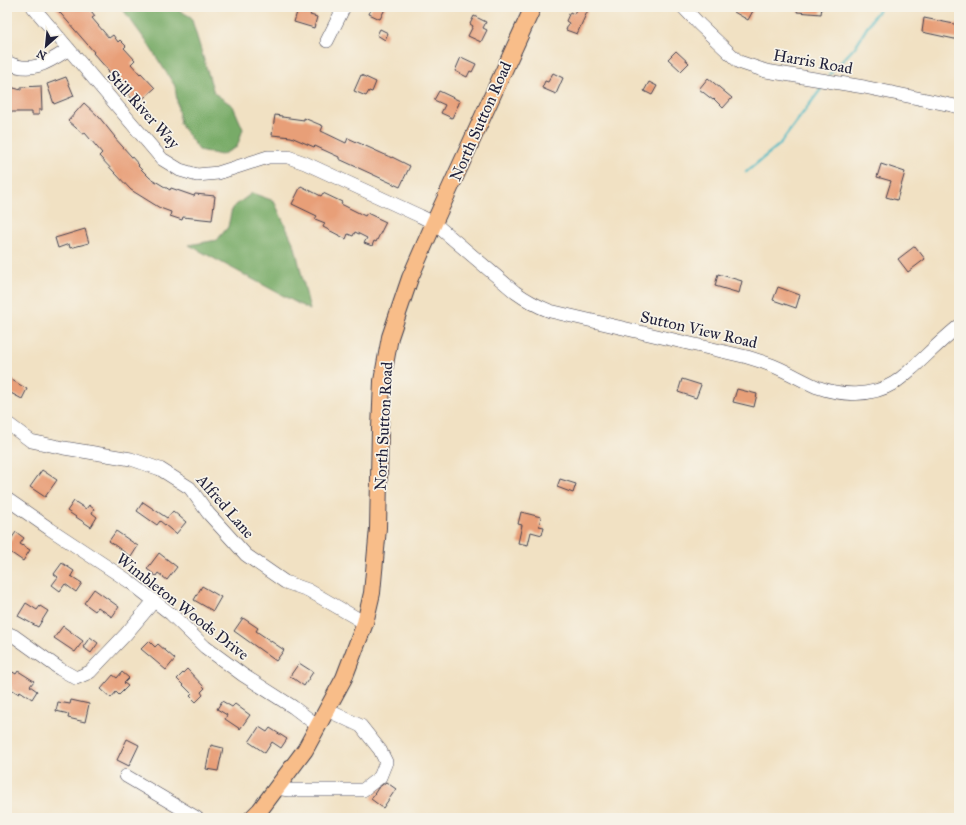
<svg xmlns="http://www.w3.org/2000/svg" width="966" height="825" viewBox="0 0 966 825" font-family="'IM FELL Great Primer',serif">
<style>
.forest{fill:#78ab67;stroke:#4d6651}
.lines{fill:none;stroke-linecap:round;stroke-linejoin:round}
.stream{stroke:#48b7c1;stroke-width:2.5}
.building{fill:#e89f78}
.minor-casing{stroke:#413f4f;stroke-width:14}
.major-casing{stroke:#413f4f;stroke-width:18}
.minor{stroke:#fff;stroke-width:13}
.major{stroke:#f8bd89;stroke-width:16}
.labels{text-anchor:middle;stroke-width:3.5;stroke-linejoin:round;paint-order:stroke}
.street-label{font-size:16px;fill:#22223b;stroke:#f7f3e8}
</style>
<rect width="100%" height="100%" fill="#f7f3e8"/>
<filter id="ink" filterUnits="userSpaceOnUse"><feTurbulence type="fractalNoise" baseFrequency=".025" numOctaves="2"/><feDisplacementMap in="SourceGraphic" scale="8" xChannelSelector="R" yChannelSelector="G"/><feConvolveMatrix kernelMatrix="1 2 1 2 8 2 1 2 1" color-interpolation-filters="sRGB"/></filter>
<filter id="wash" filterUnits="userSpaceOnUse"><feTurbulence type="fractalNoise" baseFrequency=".012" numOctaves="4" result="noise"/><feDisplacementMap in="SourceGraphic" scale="16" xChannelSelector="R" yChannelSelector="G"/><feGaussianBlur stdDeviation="0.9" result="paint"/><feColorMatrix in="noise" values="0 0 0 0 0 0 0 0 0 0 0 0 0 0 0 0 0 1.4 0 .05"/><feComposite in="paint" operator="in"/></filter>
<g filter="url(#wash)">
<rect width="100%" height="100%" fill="#f1e1c3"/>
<!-- forest -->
<path class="forest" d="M121,7H173L191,17L214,93L233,106L243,129L237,147L221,155L199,150L180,124L175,86L146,41Z
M252,193L274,201L295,247L310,310L189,245L217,240L228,227L232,208Z"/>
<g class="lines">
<!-- stream -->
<path class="stream" d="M830,74L855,47L874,16L881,7
M746,172L779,145L821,89"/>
</g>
<g id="blocks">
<!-- building -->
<path class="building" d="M55,7H88L95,16L92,18L109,38L113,35L118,42L120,40L126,46L124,48L135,60L131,64L140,74L141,73L155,88L137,104L108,72L109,71L93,53L94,52Z
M372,7H386L380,19L369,14Z
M577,7H580L588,10L577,34L566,30L569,23L566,21L570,12L574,14Z
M736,7H749L754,9L748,20L734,12Z
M798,7H822L821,14L797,12Z
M298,9L311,13L310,15L317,17L314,28L294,22Z
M474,16L486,22L483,28L487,30L481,42L468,36L473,26L470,24Z
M924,18L959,25V40L922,32Z
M380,29L388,33L385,40L377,35Z
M676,51L689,63L681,71L668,59Z
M461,57L476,64L472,72L470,71L467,77L455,71Z
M553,73L563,78L556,94L542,88L545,81L548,82Z
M361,75L376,82L372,92L369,91L366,96L354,91Z
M66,77L74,96L54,104L47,84Z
M708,78L732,98L723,108L714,99L713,100L699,89Z
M649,82L657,86L652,95L644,91Z
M7,86L21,90V87L41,86L42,110H39V115H32V112H12L7,111Z
M439,91L460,101L452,118L441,113L445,105L434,100Z
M84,103L99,117L115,137H114L139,165L138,166L150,178L170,190L171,188L194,196L195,194L215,196L212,220L183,217L182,220L170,216L171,212L160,208L131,190L99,156L102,153L85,133L83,134L68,121Z
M275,115L282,116V117L304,120V118L323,126L321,131L346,143L348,138L392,158V157L410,166L400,187L339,159V157L315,146L314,147L291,137L272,135Z
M881,164L905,172L897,200L886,197L891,181L877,177Z
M301,186L321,196L323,193L342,202L341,204L365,216L367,213L386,222L376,242L374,241L372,246L364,243L367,238L355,232L353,236L348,234L346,239L323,227L325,223L315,219L317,216L292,204Z
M85,229L89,243L70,248L69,244L58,248L55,238Z
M915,246L925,259L908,272L898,259Z
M718,274L742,281L739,293L715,286Z
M778,287L800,295L796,308L773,300Z
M7,377L27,389L22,399L7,391Z
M682,379L701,385L696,398L678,392Z
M737,389L757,394L754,407L733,402Z
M42,470L57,480L45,497L30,487Z
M560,479L576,484L573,493L557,487Z
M74,501L86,509L89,505L94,509L92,513L97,517L91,527L67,511Z
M143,502L167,518L173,511L186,522L176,534L160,521L157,525L137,511Z
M521,512L541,517L539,526L544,527L542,535L531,532L528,545L518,543L522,525L518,524Z
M116,531L138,546L131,557L109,541Z
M16,532L24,538L20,544L30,550L23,561L7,550V545Z
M159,553L177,567L167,580L158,573L156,576L147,569Z
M62,563L74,571L71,576L82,583L76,592L65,584L60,591L52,585L58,577L54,574Z
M202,586L221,597L213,611L194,600Z
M94,589L119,607L112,617L98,607L95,611L84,603Z
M26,603L37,610L40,606L48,611L38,627L18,616Z
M243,618L258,628L256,631L284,650L276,661L234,631Z
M63,626L83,641L75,652L54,638Z
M90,637L98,643L91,653L83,647Z
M149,641L155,647L158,644L175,659L166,670L141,649Z
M299,663L313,672L304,686L290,676Z
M187,669L205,688L201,692L203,695L196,702L190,696L192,694L177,679Z
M11,671L16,674L18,671L34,681L30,686L37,691L32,699L20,691L19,694L11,689L12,687L7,684V677Z
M122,672L129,678L124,683L128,686L119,695L116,692L111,698L101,689L113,675L117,678Z
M71,700L89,704L85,722L68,718L69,714L56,711L58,702L70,704Z
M222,701L232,707L235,704L250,715L240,729L225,719L227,715L217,709Z
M259,727L267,732L270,728L287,739L281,748L272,742L265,753L249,742Z
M127,739L139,745L129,766L117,760Z
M211,745L223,748L218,771L206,769Z
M386,782L396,789L383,808L371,799L378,788Z"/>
</g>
</g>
<g filter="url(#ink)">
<use href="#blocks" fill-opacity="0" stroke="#413f4f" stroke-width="1"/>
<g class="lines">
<!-- minor casing -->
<g class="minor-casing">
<path id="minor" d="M33,7L162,159L180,170L197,175L218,173L268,157H288L305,163L420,216L434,223L515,292C526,300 537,306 550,311L747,357C757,360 767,363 776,367C790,373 803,381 817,387C842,396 871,397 894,383C902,378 909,371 916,365C930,352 944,338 959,326
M683,7L700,25L739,62L766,71L864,87L951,105L959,107
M327,41L344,7
M7,62C31,75 49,62 69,49
M7,423L31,441L64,448L131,459L160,469L190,488L208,513L246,555L285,582L308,590L365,623
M7,499L50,529L130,582L171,614L205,647L243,675L293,707L318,726
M7,633L14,636L60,669L76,678L90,672L126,634L154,601
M126,776L197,818
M276,788L289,790H363L380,777L386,762L380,750L361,726L327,710"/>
</g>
<!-- major casing -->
<g class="major-casing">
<path id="major" d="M252,818L260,810L305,750L344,678L365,623L372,593L378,528L380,429L382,381L390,337L410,278L434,223L533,7"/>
</g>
<!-- minor -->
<use href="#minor" class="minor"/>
<!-- major -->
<use href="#major" class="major"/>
</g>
</g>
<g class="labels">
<!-- street labels -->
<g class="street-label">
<text transform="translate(813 61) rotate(10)" y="6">Harris Road</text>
<text transform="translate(144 109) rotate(48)" y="6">Still River Way</text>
<text transform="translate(480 121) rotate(-66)" y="6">North Sutton Road</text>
<text transform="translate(699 329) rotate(13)" y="6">Sutton View Road</text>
<text transform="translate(383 426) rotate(-87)" y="6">North Sutton Road</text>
<text transform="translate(226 506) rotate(49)" y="6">Alfred Lane</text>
<text transform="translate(183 606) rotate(38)" y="6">Wimbleton Woods Drive</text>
</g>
</g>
<!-- margin -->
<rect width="966" height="825" fill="none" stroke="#f7f3e8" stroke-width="24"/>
<!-- north arrow -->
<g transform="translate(46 46) rotate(207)" stroke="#f7f3e8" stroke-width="3" paint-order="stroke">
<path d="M0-3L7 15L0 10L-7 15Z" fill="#22223b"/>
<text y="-6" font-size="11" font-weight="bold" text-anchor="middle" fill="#22223b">N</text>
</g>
</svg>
